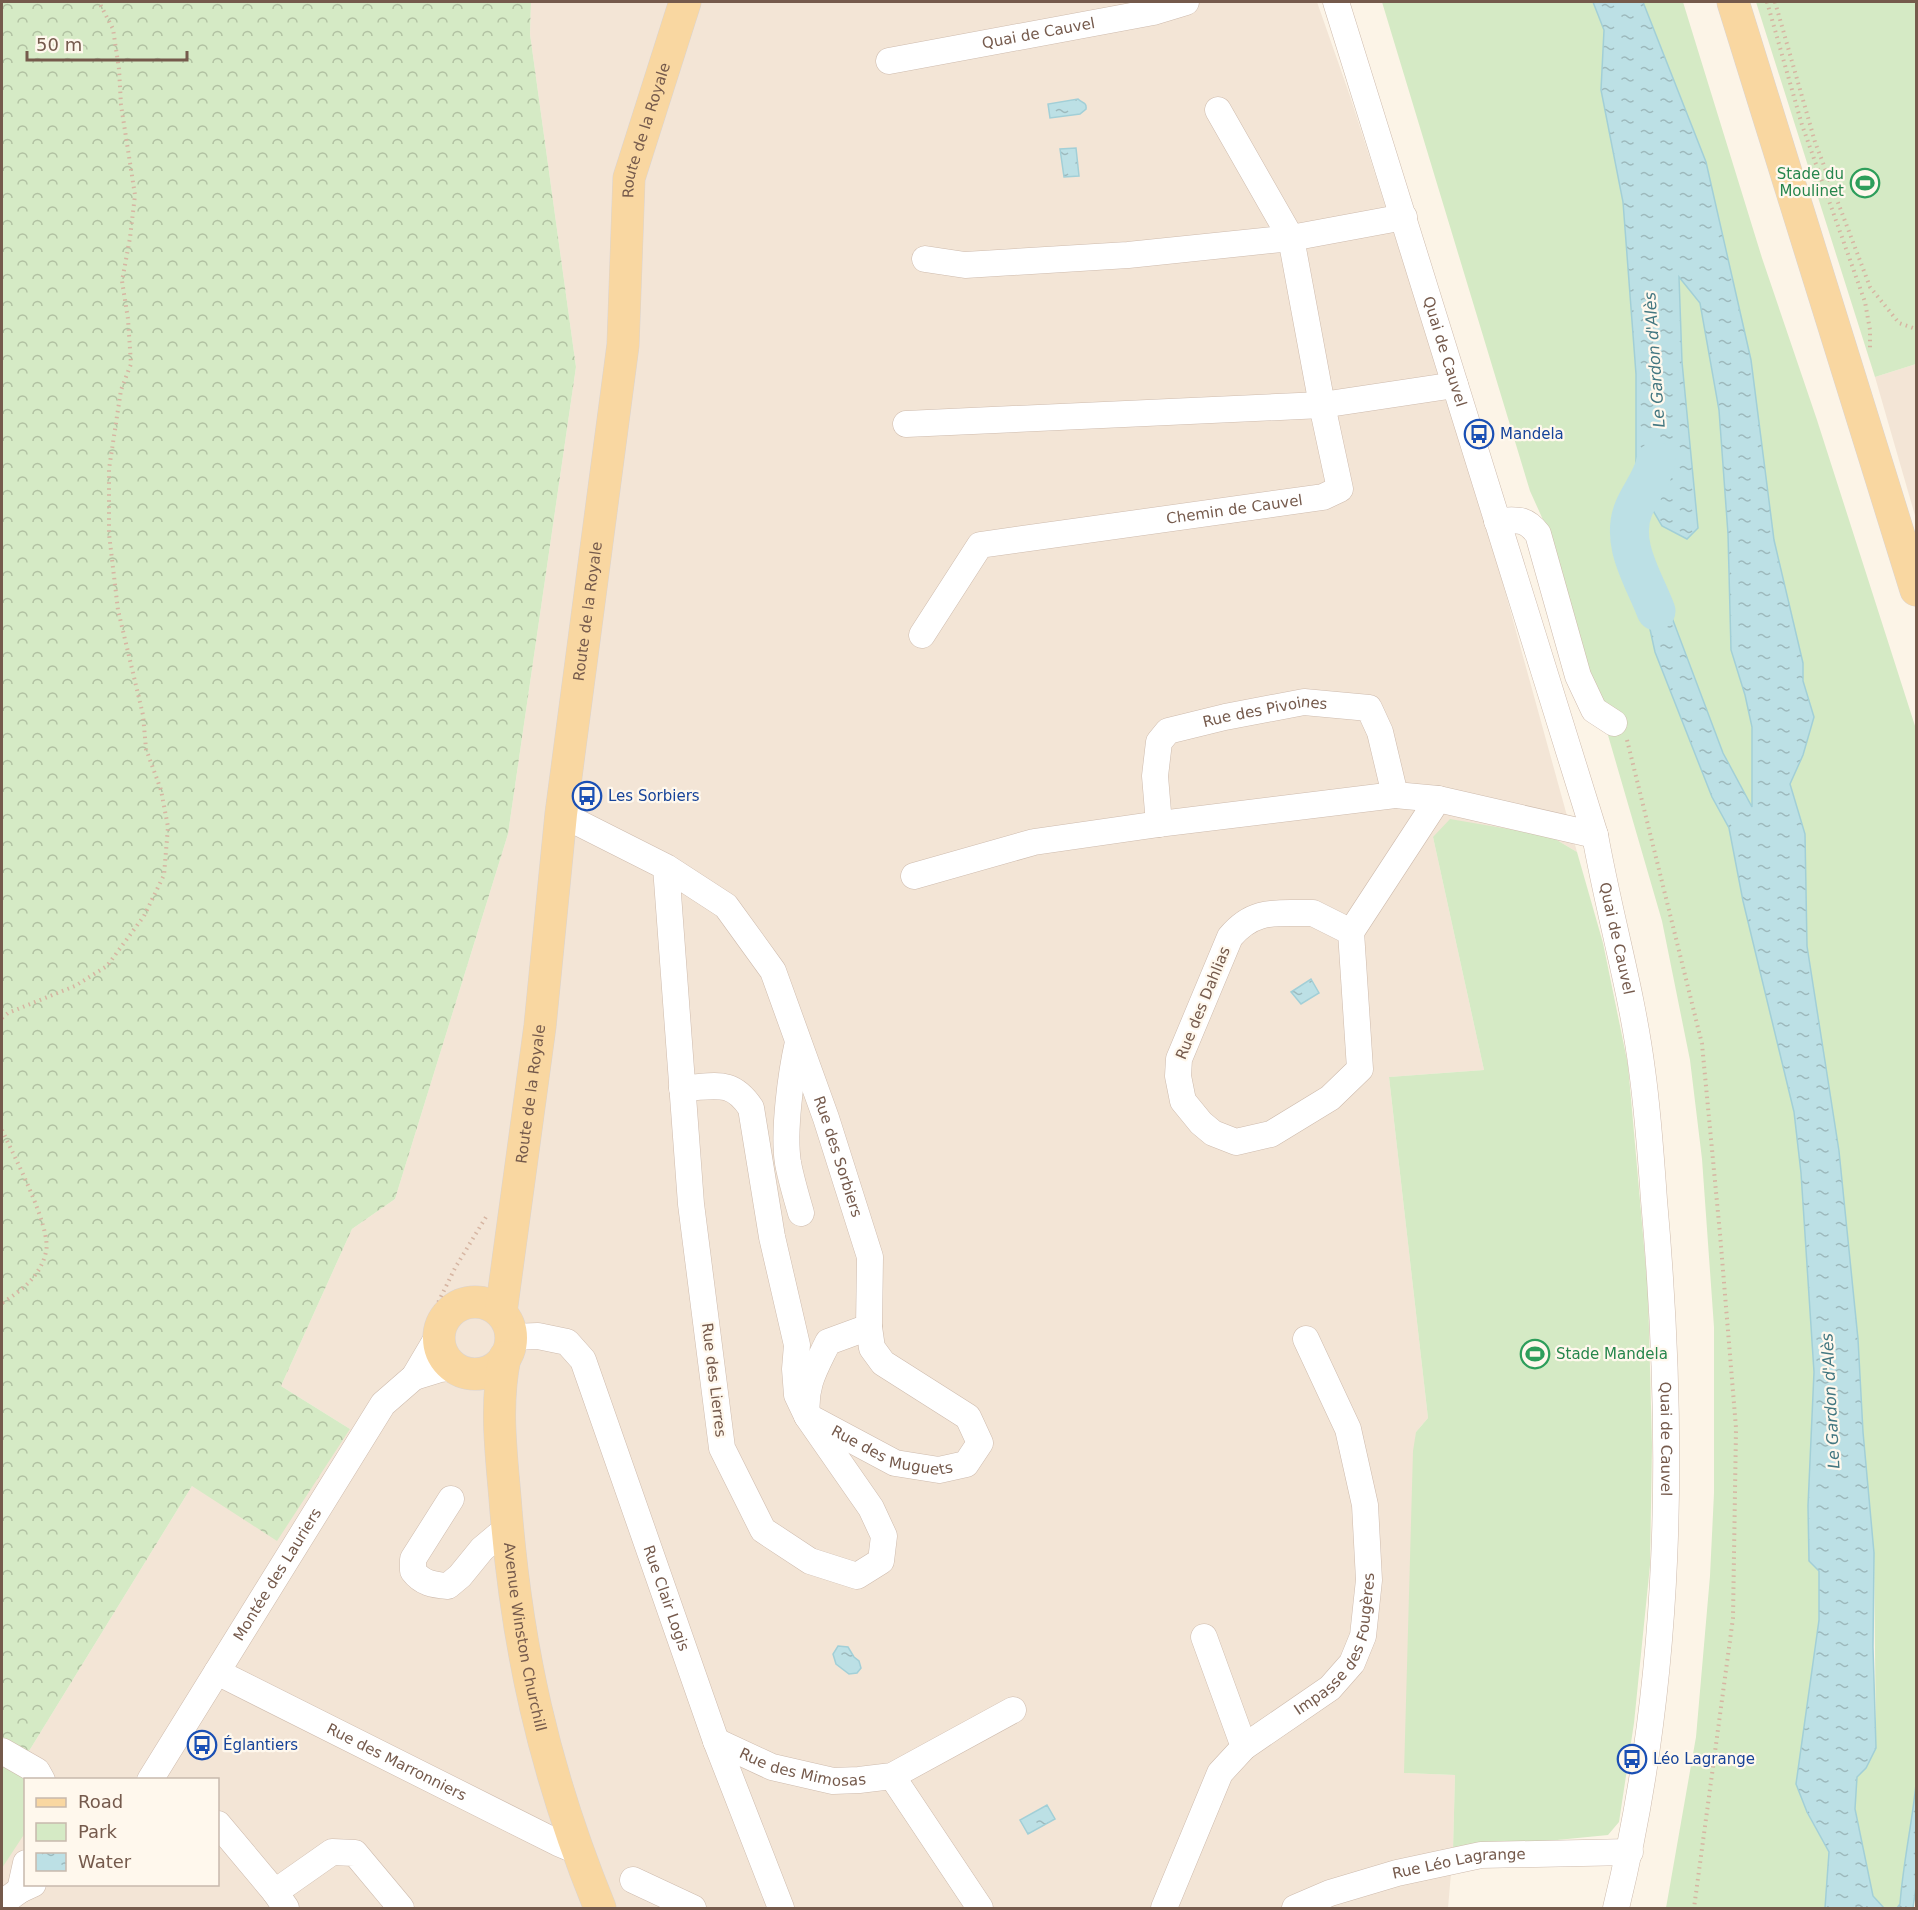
<svg xmlns="http://www.w3.org/2000/svg" width="1918" height="1910" viewBox="0 0 1918 1910" font-family="'DejaVu Sans',sans-serif">
<style>
.residential{fill:#f3e5d6;fill-rule:evenodd}
.green{fill:#d5eac5}
.forest{fill:url(#forest-crowns)}
.water{fill:url(#water-ripples);stroke:#a2cfd7;stroke-width:1.5}
.lines{fill:none;stroke-linecap:round;stroke-linejoin:round}
.river{stroke:#bce0e5;stroke-width:39}
.minor-casing{stroke:#cebbad;stroke-width:27}
.major-casing{stroke:#dbd4d0;stroke-width:33}
.path{stroke:#d6b5a2;stroke-width:4;stroke-dasharray:1.5 4.5;stroke-linecap:butt}
.minor{stroke:#fff;stroke-width:26}
.major{stroke:#f9d7a1;stroke-width:32}
.labels{text-anchor:middle;stroke-width:4.5;stroke-linejoin:round;paint-order:stroke}
.street-label{font-size:15px;fill:#755a4c;stroke:#fff8ed}
.leisure-label{font-size:15px;fill:#27864d;stroke:#fff8ed;text-anchor:end}
.transit-label{font-size:15px;fill:#164399;stroke:#fff8ed;text-anchor:start}
.water-label{font-size:16px;font-style:italic;fill:#437781;stroke:#fff8ed}
</style>
<defs>
<pattern id="forest-crowns" width="20" height="18" patternUnits="userSpaceOnUse" patternTransform="scale(1.5)"><rect width="20" height="18" fill="#d5eac5"/><path d="M2 6a3 3 0 1 1 6 0M12 15a3 3 0 1 1 6 0" fill="none" stroke="#b1c1a2"/></pattern>
<pattern id="water-ripples" width="26" height="14" patternUnits="userSpaceOnUse" patternTransform="scale(1.5)"><rect width="26" height="14" fill="#bce0e5"/><path d="M2 4q2-2 4 0t4 0M15 11q2-2 4 0t4 0" fill="none" stroke="#9db9bc"/></pattern>
</defs>
<rect width="100%" height="100%" fill="#fcf4e7"/>
<!-- residential -->
<path class="residential" d="M531,2H1317L1350,96L1482,508L1577,852L1550,836L1433,837L1484,1070L1389,1077L1428,1418L1416,1432L1405,1773L1455,1775L1453,1850L1448,1908H2V1759L18,1769L192,1486L350,1429L281,1386L352,1229L395,1199L508,834L576,367L530,34ZM26,1780H218V1884H26Z
M1916,364V519L1875,377Z"/>
<!-- green -->
<path class="green" d="M1382,2H1593L1604,30L1601,90L1623,202L1636,374V483L1633,510L1648,502L1662,526L1682,362L1679,276L1700,303L1719,410L1728,534L1729,584L1752,727V809L1723,753L1651,583L1635,563L1655,652L1712,797L1729,828L1743,901L1794,1112L1801,1173L1814,1372L1808,1506L1809,1561L1819,1570V1620L1807,1813L1829,1852L1825,1908H1666L1696,1737L1710,1576L1714,1493V1327L1702,1159L1690,1060L1662,921L1594,687L1544,522L1530,491Z
M1643,2H1683L1762,258L1817,420L1916,729V1783C1912,1824 1903,1863 1900,1904L1897,1908H1884L1873,1896L1855,1809L1857,1777L1866,1768L1876,1748L1874,1553L1863,1432L1858,1339L1839,1151L1807,946L1805,834L1790,784L1803,755L1814,717L1803,681V663L1774,540L1706,162Z
M1756,2H1916V364L1875,377Z
M1450,819L1550,836L1577,852L1603,943L1628,1065L1648,1291L1652,1446L1650,1565L1634,1723L1619,1822L1608,1835L1453,1850L1455,1775L1404,1773L1413,1451L1416,1432L1428,1418L1389,1077L1484,1070L1433,837Z
M2,1759L36,1779L26,1780L25,1833L2,1868Z"/>
<!-- forest -->
<path class="forest" d="M2,2H531L530,34L576,367L508,834L395,1199L352,1229L281,1386L350,1429L277,1541L192,1486L18,1769L2,1759Z"/>
<!-- water -->
<path class="water" d="M1593,2H1643L1706,162L1751,360L1774,540L1803,663V681L1814,717L1803,755L1790,784L1805,834L1807,946L1839,1151L1858,1339L1863,1432L1874,1553L1873,1647L1876,1748L1866,1768L1857,1777L1855,1809L1873,1896L1884,1908H1825L1829,1852L1807,1812L1796,1784L1819,1620V1571L1809,1561L1808,1506L1814,1372L1801,1173L1794,1112L1743,901L1729,828L1712,797L1655,652L1635,561L1668,607L1723,753L1752,807V727L1745,695L1731,650L1728,534L1719,410L1700,303L1679,277L1682,362L1698,528L1687,539L1662,526L1648,502L1633,510L1636,483V374L1623,202L1601,90L1604,30Z
M1078,99C1082,103 1087,102 1086,109L1080,114L1050,118L1048,104Z
M1076,148L1079,176L1064,177L1060,149Z
M1311,979L1319,993L1301,1004L1291,992Z
M838,1646L848,1647L854,1657L859,1661L861,1668L857,1673L849,1674L836,1664L833,1654Z
M1916,1784V1887L1913,1908H1897L1900,1904C1903,1863 1912,1824 1916,1784Z
M1047,1805L1055,1819L1028,1834L1020,1820Z"/>
<g class="lines">
<!-- river -->
<path class="river" d="M1656,461C1653,478 1641,492 1634,508C1619,543 1644,579 1656,611"/>
<!-- minor casing -->
<g class="minor-casing">
<g id="minor">
<path id="s1" d="M1336,2L1595,835C1609,914 1632,991 1642,1070C1648,1113 1651,1157 1654,1200C1675,1436 1673,1677 1616,1908"/>
<path id="s2" d="M889,61L1153,12L1186,2"/>
<path d="M925,259L965,265L1128,255L1291,238L1404,217"/>
<path d="M906,424L1322,405L1455,385"/>
<path d="M1497,521C1516,520 1525,517 1538,534L1578,676L1594,710L1614,723"/>
<path id="s3" d="M922,635L980,545L1323,497L1340,489L1322,405L1291,238L1218,110"/>
<path id="s4" d="M561,814L666,867L726,906L773,971L826,1118L870,1257L869,1327L828,1342C815,1369 804,1385 807,1416L871,1508L884,1536L881,1561L857,1576L810,1561L763,1530L722,1448L691,1204L666,867"/>
<path id="s5" d="M1159,824L1155,776L1159,742L1168,731L1225,717L1304,702L1369,708L1380,732L1395,795"/>
<path d="M914,876L1034,842L1159,824L1395,795L1438,799"/>
<path d="M1313,913L1351,932L1360,1069L1330,1098L1271,1134L1236,1142L1213,1133L1201,1123L1183,1101L1178,1076L1179,1059L1230,937C1255,907 1278,914 1313,913Z"/>
<path d="M1351,932L1438,799L1595,835"/>
<path d="M798,1042C791,1073 783,1132 788,1163C791,1179 796,1196 801,1213"/>
<path id="s6" d="M682,1088C715,1087 731,1078 751,1108L772,1237L797,1345L795,1369L797,1395L807,1416L895,1463L939,1470L966,1464L980,1443L968,1417L883,1363L872,1348L869,1327"/>
<path id="s7" d="M512,1337L538,1336L567,1342L583,1360L716,1741L781,1908"/>
<path d="M414,1377L440,1369L456,1367"/>
<path d="M451,1499L413,1559V1571C422,1583 433,1585 448,1586L460,1576L482,1549L507,1528"/>
<path d="M1204,1637L1244,1747"/>
<path id="s8" d="M217,1672L558,1843L577,1851"/>
<path id="s9" d="M716,1741L772,1767L833,1781L859,1780L892,1776L1013,1710"/>
<path d="M2,1751L37,1771L42,1780"/>
<path d="M892,1776L980,1908"/>
<path id="s10" d="M150,1780L383,1404L414,1377L440,1333"/>
<path d="M218,1824L275,1892L286,1908"/>
<path d="M633,1880L693,1908"/>
<path d="M20,1890L26,1863"/>
<path d="M275,1892L332,1852L355,1853L401,1908"/>
<path d="M2,1903L20,1890L33,1884"/>
<path id="s11" d="M1164,1908L1220,1773L1244,1747L1330,1688L1352,1663L1363,1636L1369,1580L1365,1505L1348,1429L1306,1339"/>
<path id="s12" d="M1295,1908L1330,1893L1397,1873L1481,1855L1630,1852"/>
</g>
</g>
<!-- major casing -->
<g class="major-casing">
<g id="major">
<path d="M1733,2L1916,590"/>
<circle cx="475" cy="1338" r="36"/>
<path id="s13" d="M501,1312L540,1026L561,814L623,345L629,178L685,2"/>
<path id="s14" d="M505,1357C495,1404 501,1451 505,1498C516,1646 544,1771 600,1908"/>
</g>
</g>
<!-- path -->
<path class="path" d="M1767,2L1802,125L1865,302L1870,330V350
M1775,2L1815,142L1870,287L1899,323L1916,329
M1627,740L1702,1044L1720,1234L1736,1428L1733,1618L1694,1908
M2,1018L8,1013L75,986L107,966L144,916L164,875L168,827L161,790L146,749L143,715L118,610L109,534V469L121,390L131,364L128,319L122,281L130,238L135,195L121,105L119,69L113,29L99,2
M2,1130C13,1154 52,1228 46,1252C40,1277 22,1290 2,1303
M433,1313L455,1268L486,1217"/>
<!-- minor -->
<use href="#minor" class="minor"/>
<!-- major -->
<use href="#major" class="major"/>
</g>
<!-- icons -->
<defs>
<g id="stadium-ring" transform="scale(1.5)"><circle r="9.5" fill="#fff8ed" stroke="#2e9e5b" stroke-width="1.5"/><path d="M0-5a6.5 5 0 1 0 0 10a6.5 5 0 1 0 0-10ZM-3.5-1.8h7v3.6h-7Z" fill="#2e9e5b"/></g>
<g id="bus-ring" transform="scale(1.5)"><circle r="9.5" fill="#fff8ed" stroke="#1a4fb4" stroke-width="1.5"/><path d="M-5-6H5V4H4V6H2V4H-2V6H-4V4H-5ZM-3.5-4V0h7V-4ZM-3.5 1.2v1.5H-2V1.2ZM2 1.2v1.5H3.5V1.2Z" fill="#1a4fb4"/></g>
</defs>
<g fill-rule="evenodd">
<use href="#stadium-ring" x="1865" y="183"/>
<use href="#bus-ring" x="1479" y="434"/>
<use href="#bus-ring" x="587" y="796"/>
<use href="#stadium-ring" x="1535" y="1354"/>
<use href="#bus-ring" x="202" y="1745"/>
<use href="#bus-ring" x="1632" y="1759"/>
</g>
<g class="labels">
<!-- street labels -->
<g class="street-label">
<text dy="5" stroke="none"><textPath href="#s2" startOffset="152">Quai de Cauvel</textPath></text>
<text dy="5" stroke="none"><textPath href="#s13" startOffset="1192">Route de la Royale</textPath></text>
<text dy="5" stroke="none"><textPath href="#s1" startOffset="366">Quai de Cauvel</textPath></text>
<text dy="5" stroke="none"><textPath href="#s3" startOffset="364">Chemin de Cauvel</textPath></text>
<text dy="5" stroke="none"><textPath href="#s13" startOffset="706">Route de la Royale</textPath></text>
<text dy="5" stroke="none"><textPath href="#s5" startOffset="196">Rue des Pivoines</textPath></text>
<text dy="5" stroke="none"><textPath href="#s1" startOffset="978">Quai de Cauvel</textPath></text>
<text transform="translate(1203 1003) rotate(-68)" y="5">Rue des Dahlias</text>
<text dy="5" stroke="none"><textPath href="#s13" startOffset="220">Route de la Royale</textPath></text>
<text dy="5" stroke="none"><textPath href="#s4" startOffset="466">Rue des Sorbiers</textPath></text>
<text transform="translate(714 1380) rotate(83)" y="5">Rue des Lierres</text>
<text dy="5" stroke="none"><textPath href="#s1" startOffset="1482">Quai de Cauvel</textPath></text>
<text dy="5" stroke="none"><textPath href="#s6" startOffset="486">Rue des Muguets</textPath></text>
<text dy="5" stroke="none"><textPath href="#s10" startOffset="242">Montée des Lauriers</textPath></text>
<text dy="5" stroke="none"><textPath href="#s7" startOffset="332">Rue Clair Logis</textPath></text>
<text dy="5" stroke="none"><textPath href="#s14" startOffset="282">Avenue Winston Churchill</textPath></text>
<text dy="5" stroke="none"><textPath href="#s11" startOffset="328">Impasse des Fougères</textPath></text>
<text dy="5" stroke="none"><textPath href="#s8" startOffset="201">Rue des Marronniers</textPath></text>
<text dy="5" stroke="none"><textPath href="#s9" startOffset="92">Rue des Mimosas</textPath></text>
<text dy="5" stroke="none"><textPath href="#s12" startOffset="171">Rue Léo Lagrange</textPath></text>
</g>
<!-- leisure labels -->
<g class="leisure-label">
<text x="1844" y="179">Stade du<tspan x="1844" dy="17">Moulinet</tspan></text>
<text x="1556" y="1359" text-anchor="start">Stade Mandela</text>
</g>
<!-- transit labels -->
<g class="transit-label">
<text x="1500" y="439">Mandela</text>
<text x="608" y="801">Les Sorbiers</text>
<text x="223" y="1750">Églantiers</text>
<text x="1653" y="1764">Léo Lagrange</text>
</g>
<!-- water labels -->
<g class="water-label">
<text transform="translate(1654 360) rotate(-94)" y="6">Le Gardon d'Alès</text>
<text transform="translate(1830 1401) rotate(-93)" y="6">Le Gardon d'Alès</text>
</g>
</g>
<!-- border -->
<rect width="1918" height="1910" fill="none" stroke="#755a4c" stroke-width="6"/>
<!-- legend -->
<rect x="24" y="1778" width="195" height="108" fill="#fff8ed" stroke="#c8b9ad" stroke-width="1.5"/>
<rect x="36" y="1798" width="30" height="9" fill="#f9d7a1" stroke="#c8b9ad" stroke-width="1.5"/>
<text x="78" y="1808" font-size="18" fill="#755a4c">Road</text>
<rect x="36" y="1823" width="30" height="18" fill="#d5eac5" stroke="#c8b9ad" stroke-width="1.5"/>
<text x="78" y="1838" font-size="18" fill="#755a4c">Park</text>
<rect x="36" y="1853" width="30" height="18" fill="url(#water-ripples)" stroke="#c8b9ad" stroke-width="1.5"/>
<text x="78" y="1868" font-size="18" fill="#755a4c">Water</text>
<!-- scale -->
<path d="M27 51v9h160v-9" fill="none" stroke="#755a4c" stroke-width="3"/>
<text x="36" y="51" font-size="18" fill="#755a4c" stroke="#fff8ed" stroke-width="4.5" paint-order="stroke">50 m</text>
</svg>
